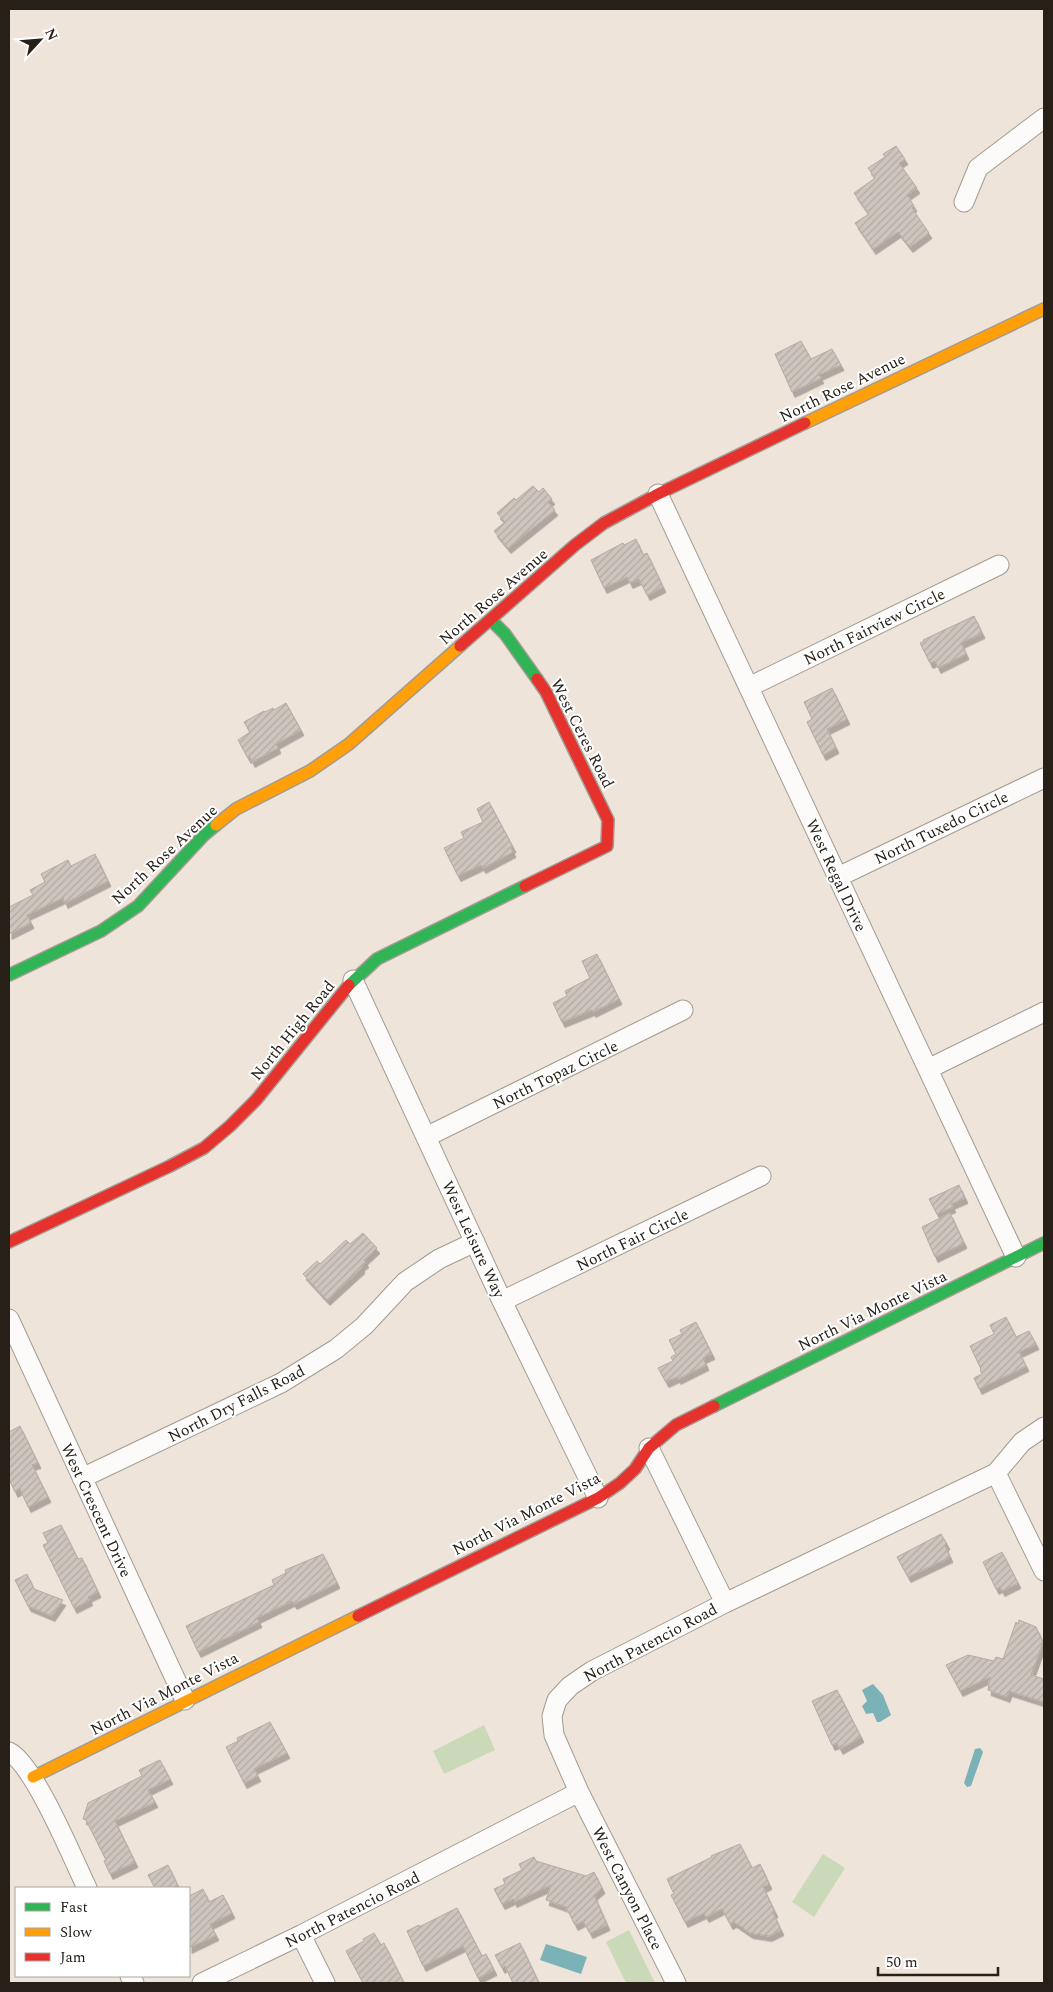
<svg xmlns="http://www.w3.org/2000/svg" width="1053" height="1992" viewBox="0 0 1053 1992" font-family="Spectral,serif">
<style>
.pitch{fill:#cadab8}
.water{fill:#7bb2b7}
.building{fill:url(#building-hatch);stroke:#b3aca4;filter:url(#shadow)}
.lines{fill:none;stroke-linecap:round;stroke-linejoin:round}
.street-casing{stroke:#a39b93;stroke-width:21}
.fast-casing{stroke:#a39b93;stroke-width:14}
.slow-casing{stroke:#a39b93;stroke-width:14}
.jam-casing{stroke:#a39b93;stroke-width:14}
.street{stroke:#fcfbf9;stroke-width:19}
.fast{stroke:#30b455;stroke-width:11}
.slow{stroke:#ff9f0a;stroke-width:11}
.jam{stroke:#e5322d;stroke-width:11}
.labels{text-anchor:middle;stroke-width:4;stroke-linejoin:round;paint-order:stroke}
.street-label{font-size:16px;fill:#262019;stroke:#fff}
</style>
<defs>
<pattern id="building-hatch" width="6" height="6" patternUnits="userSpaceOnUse" patternTransform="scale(1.25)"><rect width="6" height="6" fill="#cec6be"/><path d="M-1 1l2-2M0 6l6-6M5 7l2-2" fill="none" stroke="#b1aaa3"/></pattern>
<filter id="shadow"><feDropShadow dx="3" dy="5.5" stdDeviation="0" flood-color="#0004"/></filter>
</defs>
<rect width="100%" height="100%" fill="#eee4d9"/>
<!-- pitch -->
<path class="pitch" d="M484,1725L495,1750L444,1774L433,1751Z
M823,1854L845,1868L814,1917L792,1902Z
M629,1930L655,1983H626L606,1942Z"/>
<!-- water -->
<path class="water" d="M873,1684L883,1695L891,1715L880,1722H877L873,1713L866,1714L862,1706L867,1701L862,1690Z
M980,1748L983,1752L971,1786L967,1787L964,1783L975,1749Z
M546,1944L587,1957L581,1974L540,1960Z"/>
<!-- building -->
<path class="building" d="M896,146L905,159L899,163L917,188L907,195L914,206L912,208L929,233L910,247L898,232L873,249L855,223L869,214L854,193L875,178L868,168L885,157L883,154Z
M801,341L811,359L832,349L841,365L819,375L821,378L792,392L775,354Z
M533,486L539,492L543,488L552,499L548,502L555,510L508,548L494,531L505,522L497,513L514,498L516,500Z
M636,539L643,555L647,553L663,587L647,595L639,579L630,583L627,577L604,588L591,560L623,543L624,545Z
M974,616L982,633L961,643L966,654L938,668L935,661L930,663L920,643L924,641L923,640Z
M832,688L847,719L827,729L836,748L823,755L807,722L812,719L804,702Z
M286,703L301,730L276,744L278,748L252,762L250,757L248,758L238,740L250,732L244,722L264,711L265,712L273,708L274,710Z
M489,802L513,847L511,848L513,852L483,868L481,865L458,876L444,848L464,838L461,832L483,822L477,809Z
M95,854L108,881L65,903L63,898L27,915L31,923L9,934V907L33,895L30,890L45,882L41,874L68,860L71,866Z
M597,954L619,999L593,1012L592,1010L562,1022L553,1003L567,996L565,991L590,978L582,961Z
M959,1185L965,1198L951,1204L953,1207L937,1214L929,1199Z
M950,1213L964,1243L935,1257L922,1227Z
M363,1233L377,1248L364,1260L366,1262L361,1266L362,1268L327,1300L303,1274L317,1261L320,1264L346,1240L350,1244Z
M1006,1317L1016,1337L1029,1331L1036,1344L1019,1352L1026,1366L979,1389L974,1378L982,1374L980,1370L981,1369L970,1346L994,1334L990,1325Z
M696,1322L712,1354L703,1358L706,1365L678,1379L677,1377L666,1382L658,1368L673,1361L671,1357L676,1354L669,1340L682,1334L680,1330Z
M20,1426L38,1463L32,1465L48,1497L28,1507L20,1489L15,1492L9,1479V1432Z
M61,1525L78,1559L82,1558L98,1592L88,1597L90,1600L74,1608L43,1545L48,1543L43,1533Z
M941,1534L947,1544L945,1546L950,1557L908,1577L897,1557Z
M1002,1552L1018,1583L1002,1591L1000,1587L996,1589L983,1562Z
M323,1554L337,1583L294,1604L292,1601L257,1618L259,1622L198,1652L186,1626L274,1585L272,1580L286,1573L285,1570Z
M27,1574L34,1589L63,1600L52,1616L28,1606L15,1580Z
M1019,1620L1036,1627L1043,1642L1031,1675L1044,1679V1702L1009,1691L1007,1697L988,1690L990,1677L960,1691L946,1665L968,1655L994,1661L996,1657L1003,1659L1016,1622L1018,1624Z
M837,1690L861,1737L840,1749L837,1743L832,1745L812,1701Z
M270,1722L287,1753L254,1769L258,1776L244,1783L226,1747L238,1741L237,1738Z
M160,1760L170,1779L148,1790L155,1802L115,1821L135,1862L110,1874L104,1861L106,1860L86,1820L83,1819L88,1803L142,1776L139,1770Z
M740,1844L752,1868L760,1864L769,1884L763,1887L775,1912L773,1913L781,1930L769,1936L750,1933L734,1922L730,1924L722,1909L706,1917L704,1913L685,1922L671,1895L674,1894L667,1879L712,1857L711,1856Z
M534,1857L536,1861L586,1876L594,1872L602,1888L594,1895L607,1925L590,1933L583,1921L575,1925L566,1907L546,1900L551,1885L514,1902L513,1899L502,1904L494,1889L505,1884L503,1879L522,1870L519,1864Z
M168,1865L179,1888H155L148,1875Z
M203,1889L209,1902L223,1895L232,1913L210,1924L216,1935L189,1948V1896Z
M457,1908L482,1956L486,1954L494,1970L478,1978L463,1946L423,1966L407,1931L419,1925V1927Z
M374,1933L381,1945L384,1943L404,1983H363L346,1951L364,1941L363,1939Z
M520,1943L539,1983H513L505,1966L502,1968L495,1955Z"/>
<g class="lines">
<!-- street casing -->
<g class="street-casing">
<path id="street" d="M964,202L978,168L1044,118
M658,494L1016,1257
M749,687L999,565
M838,877L1044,778
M353,980L502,1301L598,1498
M928,1069L1044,1012
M426,1137L683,1010
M502,1301L761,1176
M9,1319L185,1700
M649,1448L725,1603
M996,1473L1044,1571
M82,1478L281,1383L336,1349L364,1326L405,1282L439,1259L475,1242
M9,1752C34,1764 73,1859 87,1888
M301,1935L325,1983
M130,1976L134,1983
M202,1983L301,1935L579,1792
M676,1983L579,1792L554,1735L552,1716L557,1700L570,1686L592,1671L725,1603L996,1473L1022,1442L1044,1427"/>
</g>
<!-- fast casing -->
<g class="fast-casing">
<path id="fast" d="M491,620L505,634L537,679
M9,975L101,931L138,906L204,835L216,825
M349,985L377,959L525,886
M714,1406L1044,1243"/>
</g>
<!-- slow casing -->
<g class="slow-casing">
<path id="slow" d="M805,423L1044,309
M216,825L236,809L310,771L349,744L460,646
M33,1777L358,1616"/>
</g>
<!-- jam casing -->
<g class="jam-casing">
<path id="jam" d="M460,646L575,545L604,523L658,494L805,423
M525,886L607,846L608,820L546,692L537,679
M9,1242L170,1166L204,1148L230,1126L256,1100L349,985
M358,1616L598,1498L620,1483L635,1469L649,1448L676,1425L714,1406"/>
</g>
<!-- street -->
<use href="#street" class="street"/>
<!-- fast -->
<use href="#fast" class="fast"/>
<!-- slow -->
<use href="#slow" class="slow"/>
<!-- jam -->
<use href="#jam" class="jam"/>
</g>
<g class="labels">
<!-- street labels -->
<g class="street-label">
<text transform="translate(842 387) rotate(-26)" y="6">North Rose Avenue</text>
<text transform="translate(493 596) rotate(-41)" y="6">North Rose Avenue</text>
<text transform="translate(874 626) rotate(-26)" y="6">North Fairview Circle</text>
<text transform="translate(583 733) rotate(63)" y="6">West Ceres Road</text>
<text transform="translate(941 827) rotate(-26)" y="6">North Tuxedo Circle</text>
<text transform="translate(164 854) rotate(-43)" y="6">North Rose Avenue</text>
<text transform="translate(837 875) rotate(65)" y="6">West Regal Drive</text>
<text transform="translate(292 1030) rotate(-51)" y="6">North High Road</text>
<text transform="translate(555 1074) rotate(-26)" y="6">North Topaz Circle</text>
<text transform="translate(474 1239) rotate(65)" y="6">West Leisure Way</text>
<text transform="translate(632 1239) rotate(-26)" y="6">North Fair Circle</text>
<text transform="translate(872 1310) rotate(-26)" y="6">North Via Monte Vista</text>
<text transform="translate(236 1403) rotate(-27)" y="6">North Dry Falls Road</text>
<text transform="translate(97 1510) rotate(65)" y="6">West Crescent Drive</text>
<text transform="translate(526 1513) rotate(-27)" y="6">North Via Monte Vista</text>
<text transform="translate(650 1642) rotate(-28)" y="6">North Patencio Road</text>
<text transform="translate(164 1693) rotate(-27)" y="6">North Via Monte Vista</text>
<text transform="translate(628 1888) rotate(63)" y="6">West Canyon Place</text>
<text transform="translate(352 1909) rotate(-27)" y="6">North Patencio Road</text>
</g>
</g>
<!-- border -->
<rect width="1053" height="1992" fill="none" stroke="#262019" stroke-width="20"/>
<!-- legend -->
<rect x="15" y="1887" width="175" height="90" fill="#ffffff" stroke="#a8a6a3"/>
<rect x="25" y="1903" width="25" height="8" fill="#30b455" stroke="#a8a6a3"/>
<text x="60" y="1912" font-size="15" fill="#262019">Fast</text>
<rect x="25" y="1928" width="25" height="8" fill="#ff9f0a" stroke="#a8a6a3"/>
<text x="60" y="1937" font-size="15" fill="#262019">Slow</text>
<rect x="25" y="1953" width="25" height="8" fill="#e5322d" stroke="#a8a6a3"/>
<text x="60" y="1962" font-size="15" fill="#262019">Jam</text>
<!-- north arrow -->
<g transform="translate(40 40) rotate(64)" stroke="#ffffff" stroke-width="4" paint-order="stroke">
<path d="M0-4L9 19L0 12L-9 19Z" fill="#262019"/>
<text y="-8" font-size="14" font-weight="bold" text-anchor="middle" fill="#262019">N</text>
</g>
<!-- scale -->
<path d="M878 1967v8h120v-8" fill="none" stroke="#262019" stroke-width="2.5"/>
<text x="886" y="1967" font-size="15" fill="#262019" stroke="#ffffff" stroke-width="4" paint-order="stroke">50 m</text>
</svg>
